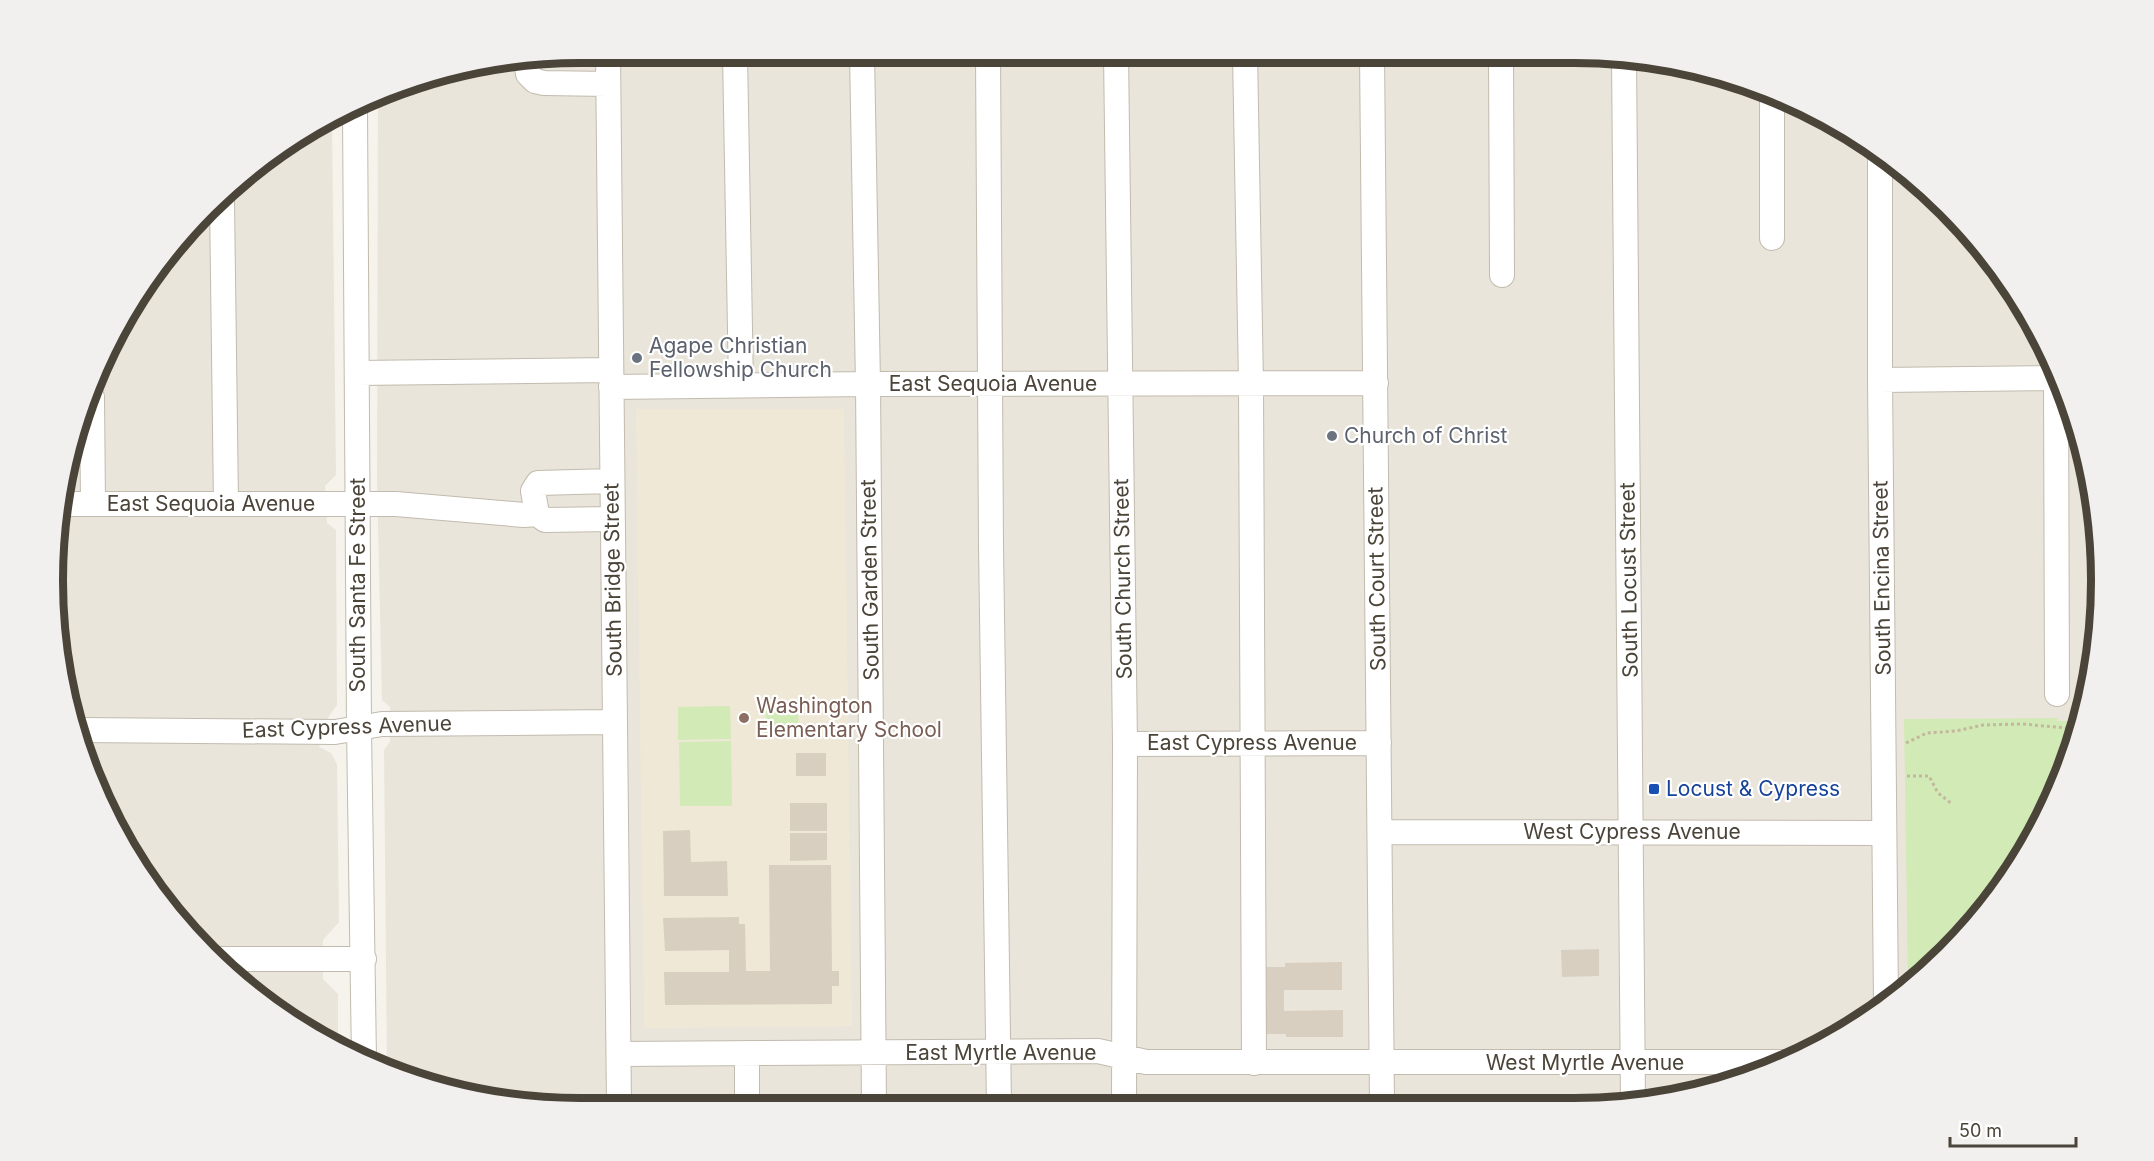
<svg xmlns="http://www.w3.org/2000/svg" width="2154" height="1161" viewBox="0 0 2154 1161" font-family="Inter,sans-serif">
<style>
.residential{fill:#eae5da}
.education{fill:#efe8d6}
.green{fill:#d2eab5}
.building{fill:#d8cfc1}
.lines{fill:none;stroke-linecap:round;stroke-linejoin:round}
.minor-casing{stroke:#c2bbae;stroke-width:26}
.path{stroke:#c4b79f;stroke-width:3;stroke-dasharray:3 3;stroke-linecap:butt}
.minor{stroke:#fff;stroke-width:24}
.worship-dot{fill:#6b7280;stroke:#fff;stroke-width:2}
.education-dot{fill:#8d6e63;stroke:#fff;stroke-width:2}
.transit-dot{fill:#1a4fb4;stroke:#fff;stroke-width:2}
.labels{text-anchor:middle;stroke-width:4.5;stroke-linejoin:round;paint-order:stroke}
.worship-label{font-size:21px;fill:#5b616d;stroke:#fff;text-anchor:start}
.street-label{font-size:21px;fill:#4b4439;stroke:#fff}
.education-label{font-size:21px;fill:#785e54;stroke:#fff;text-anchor:start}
.transit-label{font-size:21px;fill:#164399;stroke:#fff;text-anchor:start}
.rim{fill:none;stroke:#4b4439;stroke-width:8}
</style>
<rect width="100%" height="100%" fill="#f6f3ec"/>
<!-- residential -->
<path class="residential" d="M581,53L1608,54L1710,71L1807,107L1895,162L1971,233L2031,317L2074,411L2097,512L2100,615L2083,717L2047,814L1970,929L1867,1019L1775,1068L1643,1104L546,1107L444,1091L387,1069L384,750L390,742V707L382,700L377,481L378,98L410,81Z
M332,123L336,475L325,486L327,523L336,530L337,705L329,716L319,747L331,753L337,764L339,922L323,940V979L338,994V1048L207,954L142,874L93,783L54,615L70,444L141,287L259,162Z"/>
<!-- education -->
<path class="education" d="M636,409H844L852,1026L644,1028Z"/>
<!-- green -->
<path class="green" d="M730,706L731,739L678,740V707Z
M798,706L799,735H766V707Z
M2057,718V721H2082L2047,814L1970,929L1908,984L1904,719Z
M731,741L732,806H680L679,742Z"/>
<!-- building -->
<path class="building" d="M796,753H826V776H796Z
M790,803H827V831H790Z
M690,830L691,862L727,861L728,896H664L663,831Z
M790,833H827V860L790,861Z
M769,865H831L832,971H839V986H832V1004L665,1005L664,972H729V950L665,951L663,918L739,917V924H745L746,971H770Z
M1599,949V976L1562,977L1561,950Z
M1342,962V990H1284V1011L1343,1010V1037H1286V1034H1262V967H1285V963Z"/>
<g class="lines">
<!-- minor casing -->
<g class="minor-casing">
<path id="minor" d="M608,53L619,1107
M735,53L741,385
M862,53L868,384L874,1106
M988,53L991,545L999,1106
M1116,53L1125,744L1124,1106
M1245,53L1251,384L1254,1063
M1372,53L1382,1105
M1501,53L1502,275
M1624,56L1633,1104
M526,62L528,74L535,81L544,83L608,84
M1772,94V238
M355,110L359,728L364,1060
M1880,152V380L1886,1003
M222,201L226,504
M357,373L610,370
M2056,378L2057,694
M1880,380L2059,378
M611,387L868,384L1376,383
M92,397L93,504
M612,481L538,483L533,491L537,514L545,520L612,519
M65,504H396L524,515L537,514
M80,730L335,732L382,724L614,722
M1125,744L1379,743
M1380,832L1884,833
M214,959H364
M747,1053V1107
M619,1054L1098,1051L1146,1062H1788"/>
</g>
<!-- path -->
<path class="path" d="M1906,743L1927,733L1956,731L1983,725L2022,724L2079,729
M1907,776H1929L1938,793L1952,804"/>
<!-- minor -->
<use href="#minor" class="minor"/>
</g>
<!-- markers -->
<g class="worship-dot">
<circle cx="637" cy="358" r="6"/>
<circle cx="1332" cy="436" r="6"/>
</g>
<circle class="education-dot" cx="744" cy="718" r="6"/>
<rect class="transit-dot" x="1648" y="783" width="12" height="12" rx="3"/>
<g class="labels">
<!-- worship labels -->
<g class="worship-label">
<text x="649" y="353">Agape Christian<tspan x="649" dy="24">Fellowship Church</tspan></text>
<text x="1344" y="443">Church of Christ</text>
</g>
<!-- street labels -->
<g class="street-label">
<text x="993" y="391">East Sequoia Avenue</text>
<text x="211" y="511">East Sequoia Avenue</text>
<text transform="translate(1882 578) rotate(-91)" y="7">South Encina Street</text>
<text transform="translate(1123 579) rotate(-91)" y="7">South Church Street</text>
<text transform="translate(1377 579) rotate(-91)" y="7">South Court Street</text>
<text transform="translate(613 580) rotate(-91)" y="7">South Bridge Street</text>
<text transform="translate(870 580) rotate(-91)" y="7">South Garden Street</text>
<text transform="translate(1629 580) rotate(-91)" y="7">South Locust Street</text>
<text transform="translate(358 585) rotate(-90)" y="7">South Santa Fe Street</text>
<text transform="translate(347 727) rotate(-2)" y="7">East Cypress Avenue</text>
<text x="1252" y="750">East Cypress Avenue</text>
<text x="1632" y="839">West Cypress Avenue</text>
<text x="1001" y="1060">East Myrtle Avenue</text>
<text x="1585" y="1070">West Myrtle Avenue</text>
</g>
<!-- education labels -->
<g class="education-label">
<text x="756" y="713">Washington<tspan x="756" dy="24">Elementary School</tspan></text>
</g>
<!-- transit labels -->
<g class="transit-label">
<text x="1666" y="796">Locust &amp; Cypress</text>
</g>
</g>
<!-- crop -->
<path d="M0 0H2154V1161H0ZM580 63H1574A517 517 0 0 1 2091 580V581A517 517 0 0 1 1574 1098H580A517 517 0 0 1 63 581V580A517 517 0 0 1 580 63Z" fill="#f1f0ef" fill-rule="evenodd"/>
<path class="rim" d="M580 63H1574A517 517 0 0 1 2091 580V581A517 517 0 0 1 1574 1098H580A517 517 0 0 1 63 581V580A517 517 0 0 1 580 63Z"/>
<!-- scale -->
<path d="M1950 1137v9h126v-9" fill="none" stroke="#4b4439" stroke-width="3"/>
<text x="1959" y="1137" font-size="18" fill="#4b4439" stroke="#ffffff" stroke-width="4.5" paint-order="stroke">50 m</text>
</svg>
